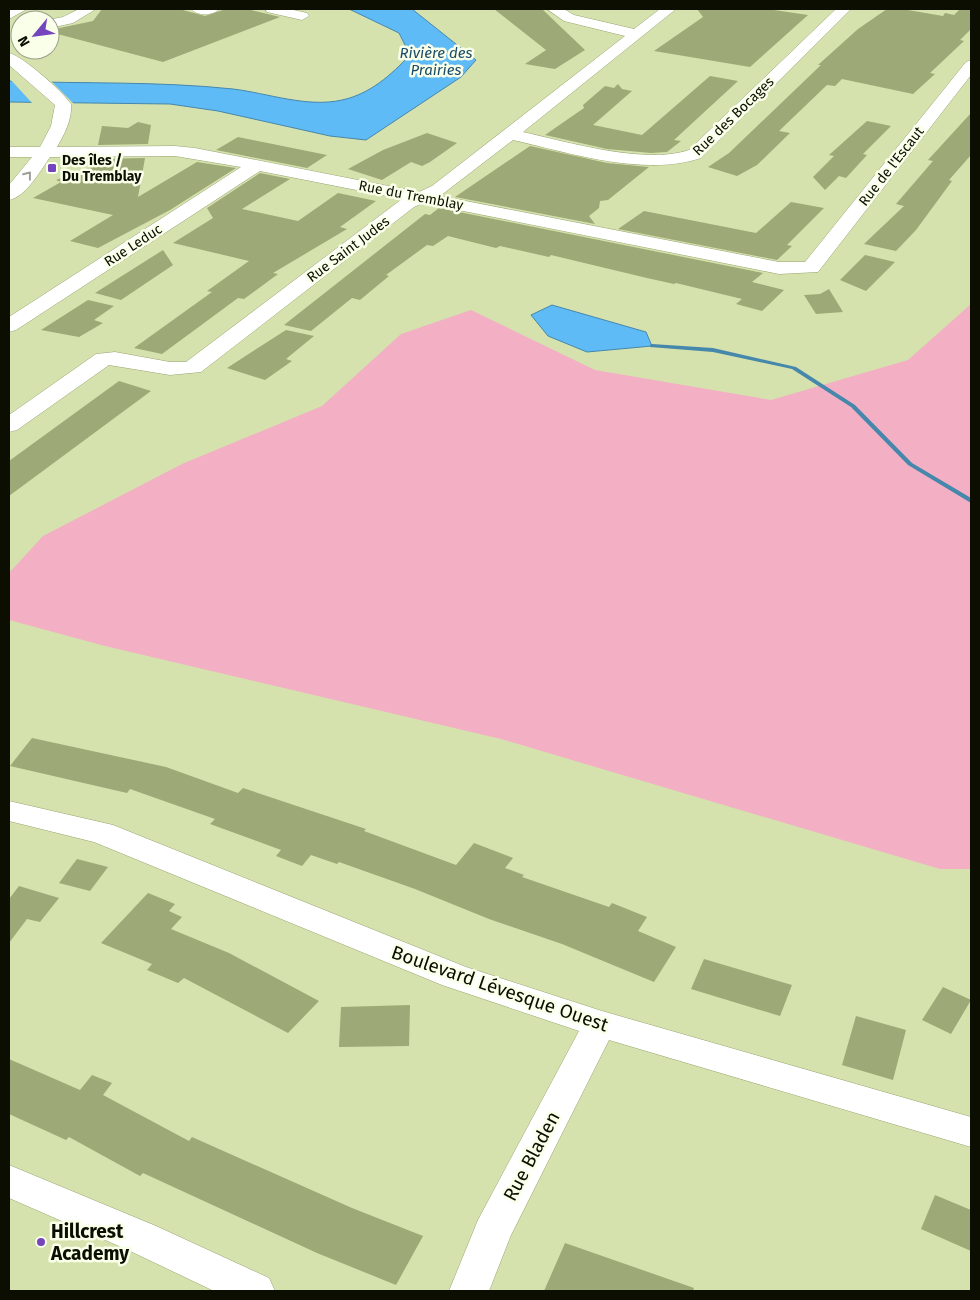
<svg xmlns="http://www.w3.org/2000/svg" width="980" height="1300" viewBox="0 0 980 1300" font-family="'Fira Sans',sans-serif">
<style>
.green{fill:#f3afc4}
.water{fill:#5fbbf6;stroke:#4687ac}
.pier{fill:#d5e2ad}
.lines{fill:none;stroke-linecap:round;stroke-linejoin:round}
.stream{fill:#4687ac;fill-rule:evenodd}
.building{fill:#9da976}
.minor-casing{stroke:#99a573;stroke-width:1}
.minor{fill:#fff;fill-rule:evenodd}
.oneway{stroke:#9d9f99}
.poi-dot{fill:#7644bc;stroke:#f9ffe9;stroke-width:2}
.labels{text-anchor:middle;stroke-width:5;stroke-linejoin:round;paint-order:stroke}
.far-street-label{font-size:14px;fill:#0b0e00;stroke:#f9ffe9}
.far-poi-label{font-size:14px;font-weight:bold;fill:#0b0e00;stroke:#f9ffe9;text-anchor:start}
.far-water-label{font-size:15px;font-style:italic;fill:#1a4c6a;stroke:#f9ffe9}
.near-street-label{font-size:19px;fill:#0b0e00;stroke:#f9ffe9}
.near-poi-label{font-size:19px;font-weight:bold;fill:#0b0e00;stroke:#f9ffe9;text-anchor:start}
</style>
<rect width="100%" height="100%" fill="#d5e2ad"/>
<!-- green -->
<path class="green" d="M971,304V869H940L501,739L105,646L9,620V573L43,536L182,464L322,406L401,334L471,310L595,370L771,400L908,360Z"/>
<!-- water -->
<path class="water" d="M349,9H412L476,60L461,77L366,140L330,136L218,111L170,104L9,102V81C83,84 158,81 233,89C267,93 307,108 342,100C370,94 391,75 410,55L399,33Z
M552,305L646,332L652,346L587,352L548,336L531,315Z"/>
<!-- pier -->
<path class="pier" d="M9,78L50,80L74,104H33Z"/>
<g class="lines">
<!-- stream -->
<path class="stream" d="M652,344L713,348L796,367L855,405L912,463L971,498V503L908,465L851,407L792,369L713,352L650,347V345Z"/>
</g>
<!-- building -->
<path class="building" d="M102,9H179L205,16L226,9H247L280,17L163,62L50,32V30L93,21Z
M494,9H542L585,50L555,69L525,64L546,50Z
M697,9H767L808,15L750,67L654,51L703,17Z
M887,9H902L943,16L945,13L954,15L960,9H971V29L960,40L964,41L930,73L935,74L913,94L842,79L835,86L827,85L779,131L790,133L757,165L737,176L708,167L729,153L821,65H818L858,29Z
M710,76L738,81L674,140L681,141L667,152L651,153L607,149L545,135L584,108L583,105L605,86L614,88L618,84L622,89L632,91L593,125L642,135Z
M971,113V155L949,180L952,181L916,230L896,251L864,244L904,206L896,204L933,161L928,160Z
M867,121L891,126L863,154L867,155L846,178L839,176L825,190L813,177L834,156L829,155Z
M138,122L151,125L148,144L98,145L102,126L128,128Z
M427,133L457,143L430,162L422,166L411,162L382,180L348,169L383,150Z
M238,137L327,155L307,168L216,150Z
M530,146L607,163L649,167L608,200L600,201L599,208L589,216L595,224L455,197Z
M145,158L138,197L197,162L236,168L170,210L98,248L70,241L113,215L33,198L61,182L56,180L93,166L95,159Z
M260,173L290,179L242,209L298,221L338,193L376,201L340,227L347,229L273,273L278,274L244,299L238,298L162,354L134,348L212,292L207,291L249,261L173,243L213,218L207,208Z
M791,202L824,208L787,245L792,246L777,260L618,229L644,211L756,233Z
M439,208L763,273L752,282L784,290L762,311L736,304L742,299L676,283L674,284L647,278L551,255L549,257L500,246L496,248L448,236L433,246L427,245L386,275L389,276L360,300L352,298L311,331L284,325L425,214L430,215Z
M163,250L173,265L121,300L95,293Z
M865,255L895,262L866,291L840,280Z
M829,289L843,312L816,314L804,295L820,294Z
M88,300L114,306L94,320L103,323L79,337L41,330Z
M286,330L314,336L286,359L292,361L265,380L227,368Z
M119,381L151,391L9,496V461Z
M32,738L166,767L238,793L243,788L366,829L364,831L456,865L474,843L513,858L505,868L524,875L522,877L609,907L612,903L647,917L638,931L676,947L654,982L562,944L489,919L415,889L339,862L337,864L311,855L302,866L276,856L281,850L210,824L215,819L130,789L127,793L10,766Z
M77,859L108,867L90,891L59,883Z
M19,886L59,898L40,922L27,919L9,943V899Z
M148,893L175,904L169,911L182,917L171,929L229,953L319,1001L288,1033L184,978L178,983L147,970L152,964L101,943Z
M704,959L792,985L780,1016L691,989Z
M943,987L971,1000L951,1034L922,1020Z
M410,1005L409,1046L339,1047L341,1007Z
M856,1016L906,1030L893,1080L842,1065Z
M9,1059L80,1090L92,1075L112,1083L103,1095L189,1141L192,1137L352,1208L423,1236L396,1285L317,1253L143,1173L140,1176L69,1137L66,1140L9,1114Z
M935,1195L971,1210V1251L921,1229Z
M565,1243L694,1288L693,1291H544Z"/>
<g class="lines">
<!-- minor casing -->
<g class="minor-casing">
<path id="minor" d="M9,9H27L9,19Z
M79,9H96L73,23L50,28L48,20L63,17Z
M191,9H219C213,16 197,16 191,9Z
M265,9H289L307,13L309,16L302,20L267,12Z
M547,9H564L574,15L634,29L660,9H676L523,132C567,142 646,165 689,150L836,9H851L701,158C644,177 570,153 513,140L440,196L779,262H805L966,62L971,60V75L818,272L779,274L423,203L414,207L201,372L170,375L109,365L17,430L9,432V415L96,354L115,352L170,362H186L402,199L260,171L16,330L9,332V317L241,167L175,156L50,157C40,171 26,197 9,200V185L32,157H9V147H40L51,126L55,105L9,65V53C24,57 62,91 71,104C72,120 65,133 57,147L175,146L195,148L419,192L432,186L625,36L564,21Z
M9,801L113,825L466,967L602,1011L971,1117V1147L609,1040L511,1235L489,1291H449L478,1220L579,1031L442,985L94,842L9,821Z
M9,1165L156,1226L269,1278L275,1291H214L128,1250L9,1198Z"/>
</g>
<!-- minor -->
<use href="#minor" class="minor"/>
</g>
<!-- one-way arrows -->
<defs><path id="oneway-chevron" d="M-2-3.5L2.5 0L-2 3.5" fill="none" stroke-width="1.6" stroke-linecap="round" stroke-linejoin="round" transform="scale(1.25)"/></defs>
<use class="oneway" href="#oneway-chevron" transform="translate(28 175) rotate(-52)"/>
<!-- markers -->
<g class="poi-dot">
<rect x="47" y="163" width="10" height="10" rx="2.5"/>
<circle cx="41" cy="1242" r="5"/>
</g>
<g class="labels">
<!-- far-street labels -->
<g class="far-street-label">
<text transform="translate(733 116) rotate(-44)" y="5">Rue des Bocages</text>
<text transform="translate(891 166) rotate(-52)" y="5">Rue de l'Escaut</text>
<text transform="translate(411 195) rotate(11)" y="5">Rue du Tremblay</text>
<text transform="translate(133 245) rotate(-33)" y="5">Rue Leduc</text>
<text transform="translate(348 249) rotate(-37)" y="5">Rue Saint Judes</text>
</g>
<!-- far-poi labels -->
<g class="far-poi-label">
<text x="62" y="165">Des îles /<tspan x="62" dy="16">Du Tremblay</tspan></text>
</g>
<!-- far-water labels -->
<g class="far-water-label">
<text x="436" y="58">Rivière des<tspan x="436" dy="17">Prairies</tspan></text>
</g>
<!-- near-street labels -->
<g class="near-street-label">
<text transform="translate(500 988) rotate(19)" y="7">Boulevard Lévesque Ouest</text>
<text transform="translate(531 1156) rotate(-62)" y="7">Rue Bladen</text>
</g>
<!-- near-poi labels -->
<g class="near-poi-label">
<text x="51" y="1238">Hillcrest<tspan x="51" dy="22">Academy</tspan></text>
</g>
</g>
<!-- border -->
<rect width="980" height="1300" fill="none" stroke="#0b0e00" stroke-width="20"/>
<!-- north arrow -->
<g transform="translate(35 35) rotate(241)"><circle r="24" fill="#f9ffe9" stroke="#9a9f8c"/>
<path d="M0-4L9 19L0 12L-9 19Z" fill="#7644bc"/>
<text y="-8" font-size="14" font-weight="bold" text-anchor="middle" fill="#0b0e00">N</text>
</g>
</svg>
